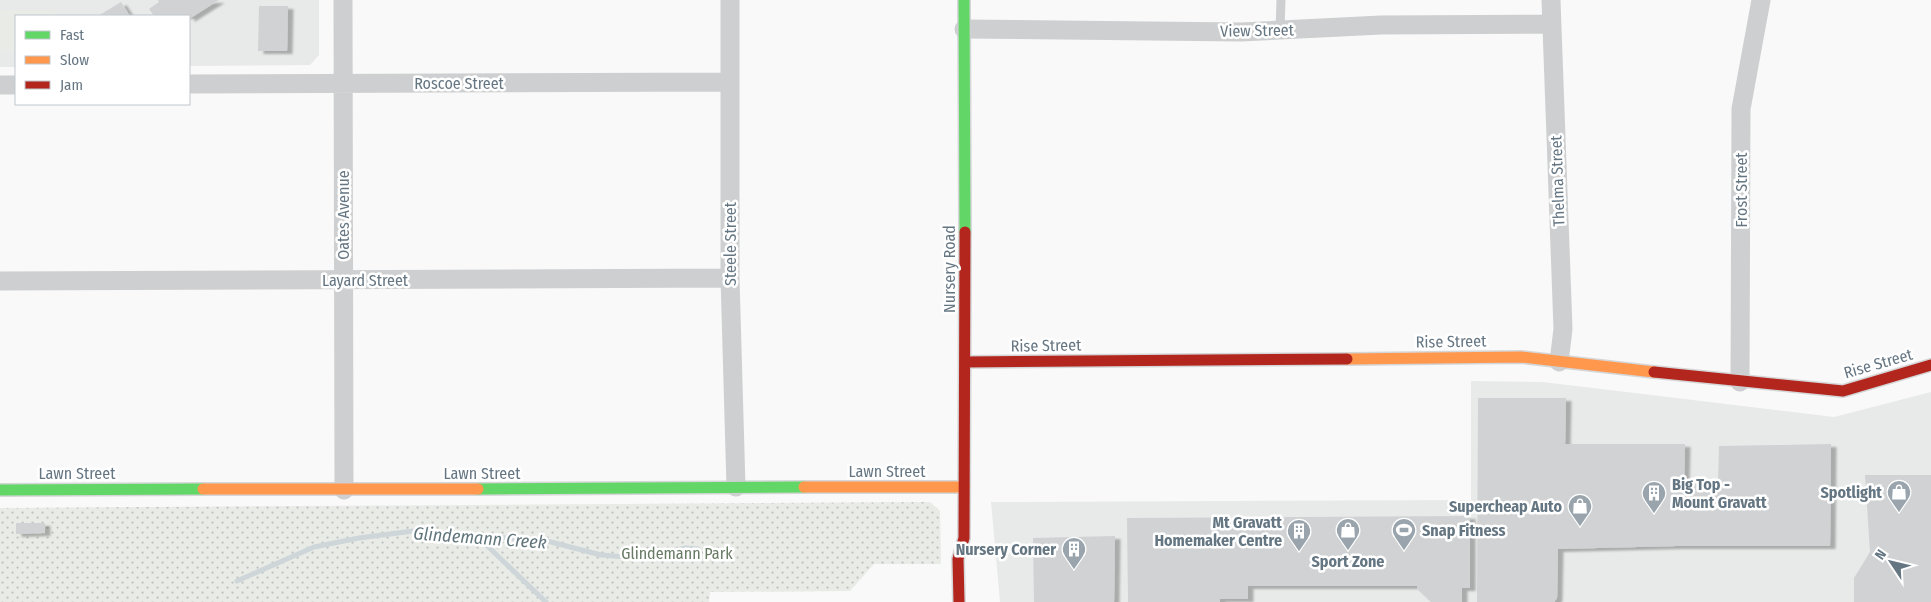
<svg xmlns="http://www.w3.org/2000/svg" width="1931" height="602" viewBox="0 0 1931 602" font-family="'Fira Sans Condensed',sans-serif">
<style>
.built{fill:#e8e9e9}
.park{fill:url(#park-dots)}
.garden{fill:#e8ebe6}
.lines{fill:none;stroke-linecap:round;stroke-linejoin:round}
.stream{stroke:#ced6d9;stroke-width:5}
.building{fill:#d0d2d3;filter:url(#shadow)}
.fast-casing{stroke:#d5d6d7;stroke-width:14}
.slow-casing{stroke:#d5d6d7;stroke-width:14}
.jam-casing{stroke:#d5d6d7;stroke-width:14}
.lane{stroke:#cecfd0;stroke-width:9}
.street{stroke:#cecfd0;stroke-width:19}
.fast{stroke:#63d668;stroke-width:11}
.slow{stroke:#ff974d;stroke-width:11}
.jam{stroke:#b3261e;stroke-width:11}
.labels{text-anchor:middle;stroke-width:5;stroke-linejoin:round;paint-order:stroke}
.street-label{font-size:16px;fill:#657683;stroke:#fff}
.poi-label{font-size:16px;font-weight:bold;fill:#657683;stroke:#fff;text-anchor:end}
.park-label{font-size:16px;fill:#687a64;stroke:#fff}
.water-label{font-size:18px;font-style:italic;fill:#60757c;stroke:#fff}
</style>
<defs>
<pattern id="park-dots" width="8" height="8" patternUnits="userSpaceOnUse" patternTransform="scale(1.25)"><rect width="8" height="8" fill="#e8ebe6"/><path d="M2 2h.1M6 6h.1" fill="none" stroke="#c0c3c0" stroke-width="1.8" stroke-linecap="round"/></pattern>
<filter id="shadow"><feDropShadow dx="5.5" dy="3" stdDeviation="1" flood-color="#0004"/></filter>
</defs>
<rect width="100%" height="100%" fill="#f9f9f9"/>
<!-- built -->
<path class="built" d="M0,0H319V55L310,65L189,66V16H16V67H0Z
M1471,381L1543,382L1834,417L1931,392V602H1000L991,502L1471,500Z"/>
<!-- park -->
<path class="park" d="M930,502L940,511L941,564H874L850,591L710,592L709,602H0V508Z"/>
<!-- garden -->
<path class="garden" d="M0,10H55V16H16V51H0Z"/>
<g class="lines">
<!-- stream -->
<path class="stream" d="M478,537L546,602
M237,581L314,547L359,538L413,531L547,541L601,555L640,558L686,548L698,549"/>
</g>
<!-- building -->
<path class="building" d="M158,0H219L189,19V16H154L149,9L159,2Z
M121,2L130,16H98Z
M259,6H288L287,51H258Z
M1478,398H1566L1565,444H1685L1684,483H1718L1719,446L1831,444L1830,546H1676L1558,549L1557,598L1554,602H1477Z
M1865,475H1931V602H1854V578L1870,552Z
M1470,516V588H1462V602H1431L1417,589V586H1248V599H1220V602H1128L1127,518Z
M16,523H45V533L16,534Z
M1115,536L1114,602H1034L1033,538Z"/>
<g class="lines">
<!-- fast casing -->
<g class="fast-casing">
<path id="fast" d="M964,0L965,232
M478,489L804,487
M0,490L203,489"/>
</g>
<!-- slow casing -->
<g class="slow-casing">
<path id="slow" d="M1347,359L1521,357L1654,372
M804,487H964
M203,489H478"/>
</g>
<!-- jam casing -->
<g class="jam-casing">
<path id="jam" d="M965,362L1347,359
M1654,372L1843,391L1931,365
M959,602L958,559L964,538L965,232"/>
</g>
<!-- lane -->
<path class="lane" d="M1280,30L1281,0"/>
<!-- street -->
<path class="street" d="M343,0L344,490
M730,0V278L736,487
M1551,0L1563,329L1559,362
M964,29L1241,32L1381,25L1550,24
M189,84L730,82
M0,85H16
M0,281L730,278
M1740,382L1741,109L1761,0"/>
<!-- fast -->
<use href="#fast" class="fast"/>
<!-- slow -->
<use href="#slow" class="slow"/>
<!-- jam -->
<use href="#jam" class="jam"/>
</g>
<!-- icons -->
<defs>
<g id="shop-pin" transform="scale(1.25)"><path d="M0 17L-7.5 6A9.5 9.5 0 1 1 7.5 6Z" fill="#99a4ac" stroke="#fff"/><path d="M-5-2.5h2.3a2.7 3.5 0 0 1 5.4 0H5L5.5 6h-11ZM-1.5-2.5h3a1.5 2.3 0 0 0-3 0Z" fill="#fff"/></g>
<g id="building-pin" transform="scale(1.25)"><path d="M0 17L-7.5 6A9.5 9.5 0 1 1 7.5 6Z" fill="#99a4ac" stroke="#fff"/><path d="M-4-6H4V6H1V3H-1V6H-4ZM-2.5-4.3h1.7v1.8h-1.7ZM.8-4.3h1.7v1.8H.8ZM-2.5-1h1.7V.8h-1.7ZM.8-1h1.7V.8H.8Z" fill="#fff"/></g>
<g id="stadium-pin" transform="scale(1.25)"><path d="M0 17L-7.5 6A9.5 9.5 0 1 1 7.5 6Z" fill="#99a4ac" stroke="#fff"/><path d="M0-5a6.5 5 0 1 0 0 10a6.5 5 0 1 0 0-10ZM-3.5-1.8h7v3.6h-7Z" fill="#fff"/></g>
</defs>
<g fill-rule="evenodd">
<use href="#shop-pin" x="1899" y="492"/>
<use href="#building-pin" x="1654" y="493"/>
<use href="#shop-pin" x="1580" y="506"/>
<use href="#shop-pin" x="1348" y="530"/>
<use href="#stadium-pin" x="1404" y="530"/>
<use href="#building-pin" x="1299" y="531"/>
<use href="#building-pin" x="1074" y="549"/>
</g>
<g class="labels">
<!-- street labels -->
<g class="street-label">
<text transform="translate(1257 30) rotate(-1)" y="6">View Street</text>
<text x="459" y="89">Roscoe Street</text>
<text transform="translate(1557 181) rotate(-92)" y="6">Thelma Street</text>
<text transform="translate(1741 190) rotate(-90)" y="6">Frost Street</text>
<text transform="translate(343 215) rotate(-90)" y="6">Oates Avenue</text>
<text transform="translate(730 244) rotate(-90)" y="6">Steele Street</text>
<text transform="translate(949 269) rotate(-90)" y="6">Nursery Road</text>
<text x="365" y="286">Layard Street</text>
<text transform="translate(1451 341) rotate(-1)" y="6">Rise Street</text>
<text transform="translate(1046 345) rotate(-1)" y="6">Rise Street</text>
<text transform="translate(1878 363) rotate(-16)" y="6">Rise Street</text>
<text x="887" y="477">Lawn Street</text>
<text x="77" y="479">Lawn Street</text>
<text x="482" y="479">Lawn Street</text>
</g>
<!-- poi labels -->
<g class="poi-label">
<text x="1672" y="490" text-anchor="start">Big Top -<tspan x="1672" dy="18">Mount Gravatt</tspan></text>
<text x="1882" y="498">Spotlight</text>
<text x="1562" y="512">Supercheap Auto</text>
<text x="1282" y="528">Mt Gravatt<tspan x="1282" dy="18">Homemaker Centre</tspan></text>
<text x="1422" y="536" text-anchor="start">Snap Fitness</text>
<text x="1056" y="555">Nursery Corner</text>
<text x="1348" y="567" text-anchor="middle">Sport Zone</text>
</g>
<!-- park labels -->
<g class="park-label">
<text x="677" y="559">Glindemann Park</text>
</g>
<!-- water labels -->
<g class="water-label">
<text transform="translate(480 538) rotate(4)" y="6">Glindemann Creek</text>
</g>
</g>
<!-- legend -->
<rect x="15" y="15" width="175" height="90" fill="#ffffff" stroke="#c1c8cd"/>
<rect x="25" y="31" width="25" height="8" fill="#63d668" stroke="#c1c8cd"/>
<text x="60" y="40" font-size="15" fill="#657683">Fast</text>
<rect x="25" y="56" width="25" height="8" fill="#ff974d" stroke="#c1c8cd"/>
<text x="60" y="65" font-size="15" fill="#657683">Slow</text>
<rect x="25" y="81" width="25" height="8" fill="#b3261e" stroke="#c1c8cd"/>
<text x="60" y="90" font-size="15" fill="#657683">Jam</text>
<!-- north arrow -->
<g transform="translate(1891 562) rotate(305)" stroke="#ffffff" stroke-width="4" paint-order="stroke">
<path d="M0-4L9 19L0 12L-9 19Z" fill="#657683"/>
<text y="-8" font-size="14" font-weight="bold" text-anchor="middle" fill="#657683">N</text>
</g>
</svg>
